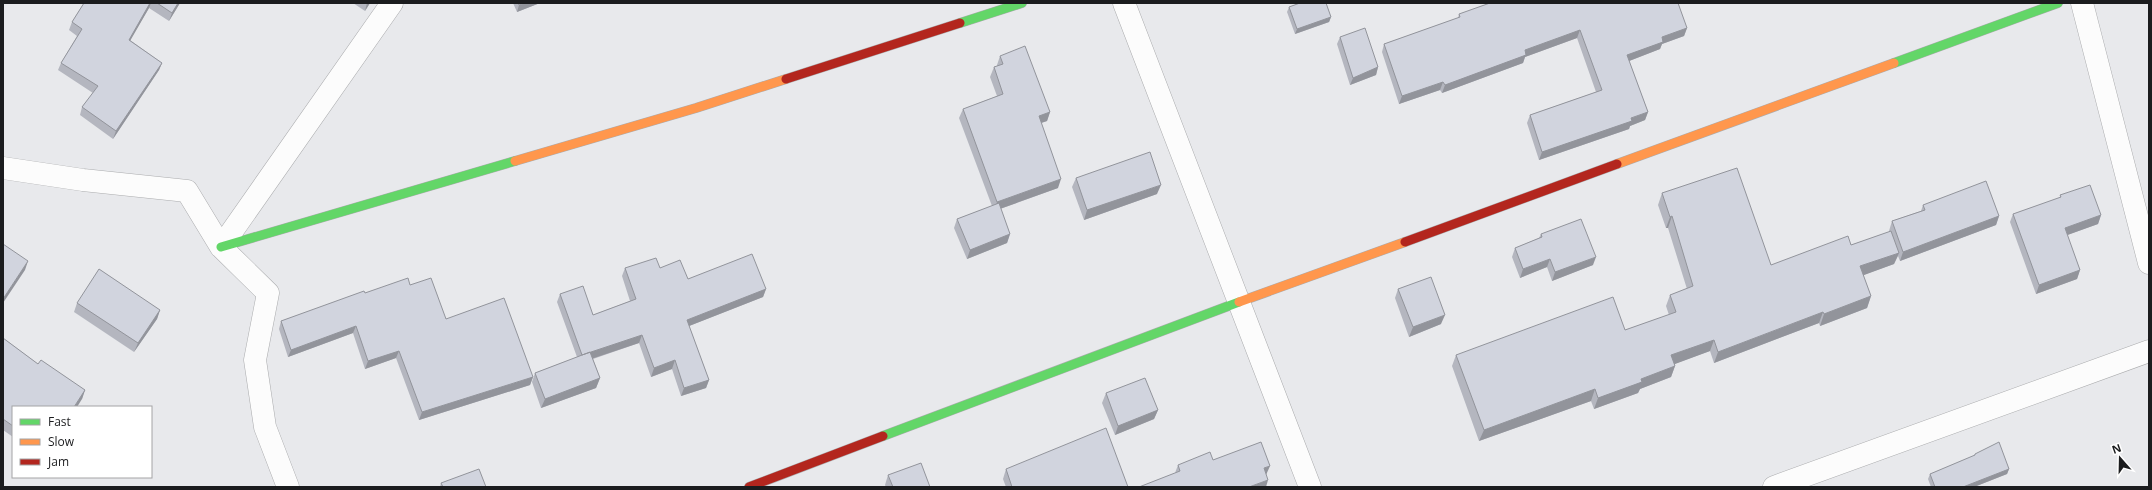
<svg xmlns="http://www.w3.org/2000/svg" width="2152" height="490" viewBox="0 0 2152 490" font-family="'Open Sans',sans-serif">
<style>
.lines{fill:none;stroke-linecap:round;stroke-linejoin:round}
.street-casing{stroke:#abacae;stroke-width:23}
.fast-casing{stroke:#abacae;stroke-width:10}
.slow-casing{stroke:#abacae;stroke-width:10}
.jam-casing{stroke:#abacae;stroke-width:10}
.street{stroke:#fcfcfc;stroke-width:22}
.fast{stroke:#63d668;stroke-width:9}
.slow{stroke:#ff974d;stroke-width:9}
.jam{stroke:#b3261e;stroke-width:9}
.wall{fill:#b4b6bf}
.shaded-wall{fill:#92949b}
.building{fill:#d1d4de;stroke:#92949b}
</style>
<rect width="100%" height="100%" fill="#e8e9ec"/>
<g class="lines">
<!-- street casing -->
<g class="street-casing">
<path id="street" d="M1124,3L1310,487
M2082,3L2149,263
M3,168L83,180L187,191L221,247L268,293L255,360L265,427L288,487
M221,247L392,3
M1774,487L2149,351"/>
</g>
<!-- fast casing -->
<g class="fast-casing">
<path id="fast" d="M960,23L1022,3
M1894,63L2058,3
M221,247L515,161
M883,436L1239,302"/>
</g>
<!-- slow casing -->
<g class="slow-casing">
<path id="slow" d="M515,161L696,108L786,79
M1617,164L1894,63
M1239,302L1405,242"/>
</g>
<!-- jam casing -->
<g class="jam-casing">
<path id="jam" d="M786,79L960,23
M1405,242L1617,164
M749,487L883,436"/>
</g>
<!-- street -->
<use href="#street" class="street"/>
<!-- fast -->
<use href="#fast" class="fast"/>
<!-- slow -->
<use href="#slow" class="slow"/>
<!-- jam -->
<use href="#jam" class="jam"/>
</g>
<!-- wall -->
<path class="wall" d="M84,3H180L169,21L149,8L130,40L162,63L159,70L113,139L80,115L82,107L93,93L58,70L61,63L77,36L69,30L72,22Z
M353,3H370L365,11Z
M513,3H540L517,12Z
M1289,7L1331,17L1329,22L1295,34L1287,12Z
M1459,14L1687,28L1684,36L1662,44L1660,49L1629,61L1648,112L1645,120L1630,126L1629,129L1539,160L1527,123L1530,115L1596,92L1577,38L1525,57L1523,63L1442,93L1440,90L1399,104L1382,52L1384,44L1458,18Z
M1340,37L1378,67L1376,75L1350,85L1337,44Z
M1000,56L1050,112L1047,121L1041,123L1058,188L1000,209L1010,234L1007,243L967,259L954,228L957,219L992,206L959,118L963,109L997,96L990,77L994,67L997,66V65Z
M1076,178L1157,194L1084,220L1072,187Z
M1662,193L1771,265L1851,245L1889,232V231L1892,221L1921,211L1923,205L1999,216L1996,225L1900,261L1898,256L1894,264L1863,275L1871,296L1867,308L1820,326L1819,323L1714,363L1710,351L1674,364L1675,366L1671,377L1640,389L1638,393L1594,409L1591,401L1479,441L1452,366L1456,355L1625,330L1669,315L1666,306L1670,295L1687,289L1668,228H1666L1658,205Z
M2060,195L2101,215L2098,224L2067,235L2080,270L2077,279L2036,294L2010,222L2013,214L2060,198Z
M1541,234L1593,265L1552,281L1547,267L1520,278L1512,257L1515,248L1539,238Z
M625,268H660L688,279L766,289L763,297L689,326L709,380L706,388L681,396L672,369L651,377L639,343L593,359L600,378L596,388L541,408L532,382L535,373L577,357L557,302L560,294L593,315L630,301L622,276Z
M410,285L446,319L533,377L530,385L419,420L396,358L365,369L353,333L288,357L279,329L281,321L365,293Z
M1398,289L1441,324L1409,337L1395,298Z
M77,303L160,310L157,319L134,352L74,312Z
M3,338L38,364L85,390L82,399L13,407V437L3,430Z
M1106,393L1158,410L1154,419L1115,435L1102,403Z
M1975,454L2009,469L2007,474L1974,487H1931L1928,479L1930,474L1974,456Z
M1213,460L1175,473L1178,465Z
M1006,469L1128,487H1006L1003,479Z
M888,475L930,487H886L885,485Z
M441,483L486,487H440Z"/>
<!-- shaded-wall -->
<path class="shaded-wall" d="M150,3H151L149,8L126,48L129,40Z
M178,3H180L169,21L172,13Z
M367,3H370L365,11Z
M526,3H540L517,12L519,5Z
M1331,17L1329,22L1295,34L1297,29Z
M1687,28L1684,36L1662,44L1660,49L1624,63L1627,55L1662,37Z
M1580,30L1577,38L1525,57L1523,63L1442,93L1445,85L1525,50Z
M162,63L159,70L113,139L116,131Z
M1378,67L1376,75L1350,85L1353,78Z
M1443,82L1440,90L1399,104L1402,96Z
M1050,112L1047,121L1035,125L1039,116Z
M1648,112L1645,120L1630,126L1629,129L1539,160L1542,152Z
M1061,179L1058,188L994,211L997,202Z
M1161,185L1157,194L1084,220L1087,210Z
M2101,215L2098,224L2062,237L2065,228Z
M1672,216L1668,228H1666L1670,217Z
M1999,216L1996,225L1900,261L1903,252Z
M1010,234L1007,243L967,259L970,250Z
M1899,253L1894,264L1856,278L1860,266Z
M1596,257L1593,265L1552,281L1555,272Z
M1550,259L1547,267L1520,278L1523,269Z
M28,261L25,270L3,303V299Z
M2080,270L2077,279L2036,294L2039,285Z
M766,289L763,297L684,328L687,320Z
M1871,296L1867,308L1820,326L1824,314Z
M160,310L157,319L134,352L138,343Z
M1823,312L1819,323L1714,363L1718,352Z
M1445,315L1441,324L1409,337L1413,327Z
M356,326L353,333L288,357L291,350Z
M642,335L639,343L579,363L582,355Z
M1714,340L1710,351L1667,367L1671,355Z
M399,351L396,358L365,369L368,361Z
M675,360L672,369L651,377L654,368Z
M1675,366L1671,377L1640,389L1638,393L1594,409L1598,398L1641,379Z
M533,377L530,385L419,420L422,412Z
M600,378L596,388L541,408L545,399Z
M709,380L706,388L681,396L684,388Z
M1595,389L1591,401L1479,441L1484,430Z
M85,390L82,399L77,407H74Z
M1158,410L1154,419L1115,435L1118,426Z
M1270,466L1266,475L1264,468Z
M2009,469L2007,474L1974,487H1963Z
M1268,480L1266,487H1249Z"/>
<!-- building -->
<path class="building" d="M84,3H150L129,40L162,63L116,131L82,107L98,86L61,63L82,29L72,22Z
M157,3H178L172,13Z
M518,3H526L519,5Z
M1300,3H1326L1331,17L1297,29L1289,7Z
M1490,3H1678L1687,28L1662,37L1663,42L1627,55L1648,112L1631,118L1632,121L1542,152L1530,115L1602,90L1580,30L1525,50L1526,55L1445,85L1443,82L1402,96L1384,44L1460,17L1459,14Z
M1365,28L1378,67L1353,78L1340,37Z
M1025,46L1050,112L1039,116L1061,179L997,202L963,109L1003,94L994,67L1003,64L1000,56Z
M1150,152L1161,185L1087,210L1076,178Z
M1737,168L1771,265L1848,236L1851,245L1891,231L1899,253L1860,266L1871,296L1824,314L1823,312L1718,352L1714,340L1671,355L1675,366L1641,379L1642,382L1598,398L1595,389L1484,430L1456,355L1613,297L1625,330L1676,312L1670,295L1693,286L1672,216L1670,217L1662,193Z
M1986,181L1999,216L1903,252L1892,221L1925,210L1923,205Z
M2090,185L2101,215L2065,228L2080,270L2039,285L2013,214L2061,197L2060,195Z
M999,203L1010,234L970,250L957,219Z
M1581,219L1596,257L1555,272L1550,259L1523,269L1515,248L1542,237L1541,234Z
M3,244L28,261L3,299Z
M752,254L766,289L687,320L709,380L684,388L675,360L654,368L642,335L582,355L560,294L583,286L593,315L636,299L625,268L656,258L660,268L680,260L688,279Z
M99,269L160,310L138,343L77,303Z
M1431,277L1445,315L1413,327L1398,289Z
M408,278L410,285L431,278L446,319L504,298L533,377L422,412L399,351L368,361L356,326L291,350L281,321L364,291L365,293Z
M3,338L38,364L41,360L85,390L74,407H13V426L3,419Z
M590,352L600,378L545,399L535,373Z
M1145,378L1158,410L1118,426L1106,393Z
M1106,428L1128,487H1012L1006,469Z
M1261,442L1270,466L1264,468L1268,480L1249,487H1139L1180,471L1178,465L1210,452L1213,460Z
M1999,442L2009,469L1963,487H1935L1930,474L1975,455V454Z
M921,463L930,487H893L888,475Z
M479,469L486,487H443L441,483Z"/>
<!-- border -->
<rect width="2152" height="490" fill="none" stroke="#1b1c1e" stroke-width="8"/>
<!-- legend -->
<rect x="12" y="406" width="140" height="72" fill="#ffffff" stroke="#a4a4a5"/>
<rect x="20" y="419" width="20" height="6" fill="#63d668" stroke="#a4a4a5"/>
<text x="48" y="426" font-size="12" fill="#1b1c1e">Fast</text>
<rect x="20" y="439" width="20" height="6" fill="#ff974d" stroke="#a4a4a5"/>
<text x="48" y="446" font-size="12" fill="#1b1c1e">Slow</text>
<rect x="20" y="459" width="20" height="6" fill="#b3261e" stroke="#a4a4a5"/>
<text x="48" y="466" font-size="12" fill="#1b1c1e">Jam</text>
<!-- north arrow -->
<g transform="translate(2120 458) rotate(340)" stroke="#ffffff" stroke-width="3" paint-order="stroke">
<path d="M0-3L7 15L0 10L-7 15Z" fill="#1b1c1e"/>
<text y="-6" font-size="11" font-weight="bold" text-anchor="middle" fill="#1b1c1e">N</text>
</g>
</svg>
